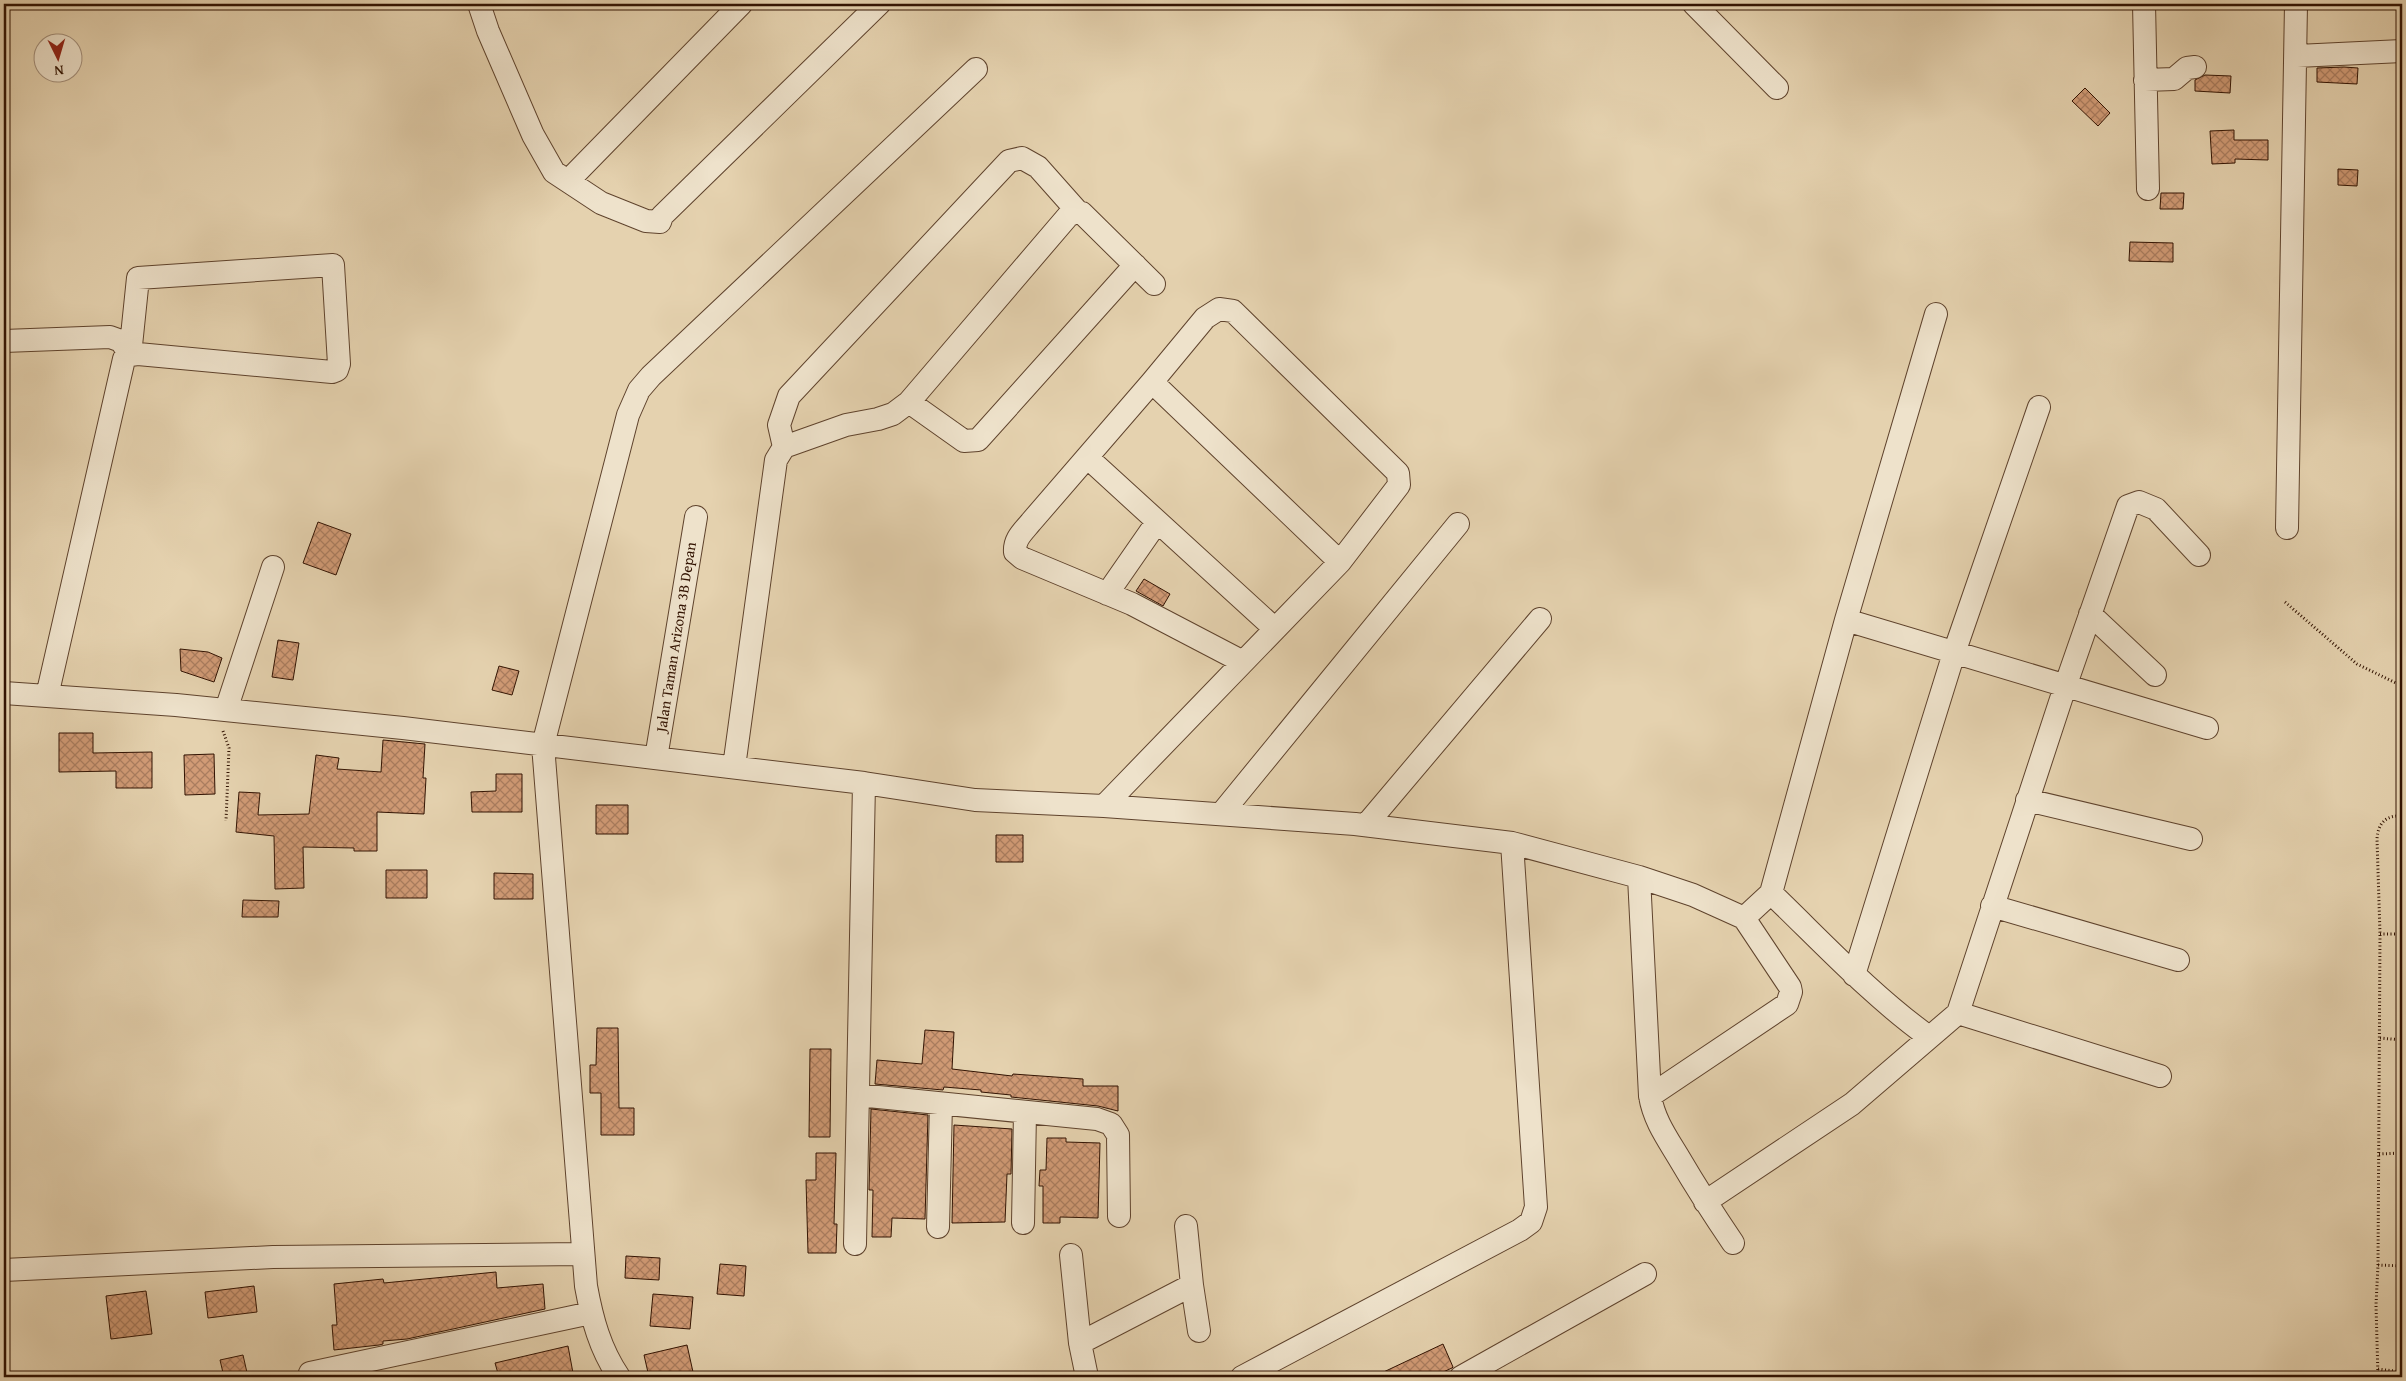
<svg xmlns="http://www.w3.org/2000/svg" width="2406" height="1381" viewBox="0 0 2406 1381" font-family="'Gentium Book Plus',serif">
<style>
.building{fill:url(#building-cross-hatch);stroke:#321302}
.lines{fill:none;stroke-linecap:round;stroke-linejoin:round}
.street-casing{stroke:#5f432d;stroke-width:24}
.path{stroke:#321302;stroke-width:3;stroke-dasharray:1 2.5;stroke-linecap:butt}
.street{stroke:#eee2cb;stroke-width:22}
.labels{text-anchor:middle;stroke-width:4;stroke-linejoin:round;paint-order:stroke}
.street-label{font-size:15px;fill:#321302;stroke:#eee2cb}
</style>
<defs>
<pattern id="building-cross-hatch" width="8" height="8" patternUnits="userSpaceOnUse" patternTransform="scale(1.25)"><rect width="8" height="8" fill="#d19b76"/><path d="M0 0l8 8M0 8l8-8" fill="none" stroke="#aa7d5f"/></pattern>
</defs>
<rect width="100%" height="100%" fill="#e5d2af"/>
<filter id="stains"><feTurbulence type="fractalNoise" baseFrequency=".004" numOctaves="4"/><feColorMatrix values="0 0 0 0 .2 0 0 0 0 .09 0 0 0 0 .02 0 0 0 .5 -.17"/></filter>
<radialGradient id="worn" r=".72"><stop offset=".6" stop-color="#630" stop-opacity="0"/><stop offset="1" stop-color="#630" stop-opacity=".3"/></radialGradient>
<!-- building -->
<path class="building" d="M2344,67L2358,68L2357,84L2317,82V68Z
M2205,75L2231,76L2230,93L2195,91V80Z
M2085,88L2110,113L2098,126L2072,101Z
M2234,130V140H2268V160L2235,159V163L2212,164L2210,131Z
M2338,169L2358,170L2357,186L2338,185Z
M2161,193H2184L2183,209H2160Z
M2130,242L2173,243V262L2129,261Z
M318,522L351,534L336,575L303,563Z
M1144,579L1170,594L1163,606L1136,591Z
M278,640L299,643L293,680L272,677Z
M180,649L208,652L222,658L214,682L181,671Z
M499,666L519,671L512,695L492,690Z
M59,733H93V753L152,752V788H116V771L59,772Z
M383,740L425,744L423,778H426L424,814L377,812V851H354V848L303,847L304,888L275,889L274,836L236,832L239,792L260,793L258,815L309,814L316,755L339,758L337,769L381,772Z
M214,754L215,794L185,795L184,755Z
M496,774H522V812H472L471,792L496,791Z
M596,805H628V834H596Z
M996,835H1023V862H996Z
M386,870H427V898H386Z
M494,873L533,874V899H494Z
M243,900L279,901L278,917H242Z
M597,1028H618L619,1108H634V1135H601V1093H590V1065H596Z
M925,1030L954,1032L952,1069L1012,1076L1013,1074L1083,1079V1086H1118V1111L1098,1106L1011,1097V1095L981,1092V1090L944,1087L943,1090L875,1084L877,1060L922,1064Z
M810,1049H831L830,1137H809Z
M871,1109L928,1115L925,1219L892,1218L891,1237H872L873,1190H869Z
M954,1125L1012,1129L1011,1174H1007L1005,1222L952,1223Z
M1047,1138H1066V1142L1100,1143L1098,1218L1060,1217V1223H1043V1186H1039L1040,1170H1046Z
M816,1153H836L834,1224H837L836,1253H808L806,1180H816Z
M626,1256L660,1258L659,1280L625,1278Z
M720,1264L746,1266L744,1296L717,1294Z
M496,1272L497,1288L543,1284L545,1309L407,1339L383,1341V1344L379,1345L334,1350L332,1325H337L334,1284L383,1279L384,1283Z
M254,1286L257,1312L208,1318L205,1292Z
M146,1291L152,1334L111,1339L106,1296Z
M653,1294L693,1297L690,1329L650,1326Z
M1443,1344L1453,1367L1452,1368L1432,1377H1373Z
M687,1345L693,1372L670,1377H649L644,1355Z
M568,1346L573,1373L555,1377H499L495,1363Z
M243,1355L248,1377H224L220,1360Z"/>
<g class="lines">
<!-- street casing -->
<g class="street-casing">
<path id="street" d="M479,4L488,31L533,135L554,172L601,203L646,221L660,222L662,216L879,4
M1694,4L1777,88
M2144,4L2148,189
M2297,56L2402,51
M2145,80L2174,79L2187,68L2195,67
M568,181L741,4
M4,341L110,337L121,341L130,355
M1152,382L1340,562
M909,402L964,441L978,440L1135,265
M784,447L779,425L789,396L1009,161L1022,158L1038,167L1078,212
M1088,458L1274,628
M2287,528L2296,4
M1107,594L1157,522
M2090,614L2155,675
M1846,620L2207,728
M4,693L176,705L403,728L864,783L975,800L1104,806L1355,824L1512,843L1639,877L1693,895L1744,918L1771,893L1846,620L1936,314
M47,696L124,359L130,355L138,354L332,372L337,370L339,364L333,265L138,278L130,355
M226,710L273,567
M656,758L696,517
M734,767L776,460L784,447L846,425L878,419L893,414L909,402L1068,216L1074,213H1082L1154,284
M2027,800L2191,839
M1104,806L1340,562L1399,485L1398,473L1233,311L1219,309L1205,318L1152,382L1031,522C1023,532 1014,539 1015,552L1022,558L1132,604L1243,662
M1221,814L1458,524
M1366,825L1540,619
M1639,877L1650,1096C1654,1120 1667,1138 1679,1158C1696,1187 1714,1215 1733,1243
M1771,893C1823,943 1871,995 1929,1037
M1992,906L2178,960
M1854,975L1954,653L2039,407
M1958,1013L2160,1076
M858,1095L1097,1119L1111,1124L1118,1135L1119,1216
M1650,1096L1787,1004L1791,992L1790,987L1744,918
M1705,1202L1852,1104L1958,1013L2065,687L2128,506L2139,502L2156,509L2199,555
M1023,1223L1025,1112
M1186,1226L1192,1285
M938,1227L941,1104
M855,1244L864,783
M1071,1255L1080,1343L1087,1377
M4,1270L273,1257L583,1254
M1080,1343L1192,1285L1199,1331
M310,1373L591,1313
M619,1377C600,1349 592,1319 586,1286L543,745L628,415L639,390L651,376L976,69
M1242,1377L1520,1230L1531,1222L1536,1207L1512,843
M1461,1377L1645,1274"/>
</g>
<!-- path -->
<path class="path" d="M2285,602L2357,664L2402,686
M223,731L229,748L226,821
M2380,934H2402
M2380,1038L2402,1040
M2379,1154L2402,1153
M2378,1265L2402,1266
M2378,1369L2402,1372
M2378,1377L2376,1305L2378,1265L2380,934L2377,839C2378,823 2386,815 2402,816"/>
<!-- street -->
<use href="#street" class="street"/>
</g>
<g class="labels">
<!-- street labels -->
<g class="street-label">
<text transform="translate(676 637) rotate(-81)" y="5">Jalan Taman Arizona 3B Depan</text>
</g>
</g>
<!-- margin -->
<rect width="2406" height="1381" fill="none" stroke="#e5d2af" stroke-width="20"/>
<rect x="5" y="5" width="2396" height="1371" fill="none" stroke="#321302" stroke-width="2.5"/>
<rect x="10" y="10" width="2386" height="1361" fill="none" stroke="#321302"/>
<!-- north arrow -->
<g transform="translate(58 58) rotate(175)"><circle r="24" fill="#eee2cb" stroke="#a38f7b"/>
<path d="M0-4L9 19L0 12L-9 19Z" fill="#8f2418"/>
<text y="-8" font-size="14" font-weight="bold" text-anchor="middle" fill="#321302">N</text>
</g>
<rect width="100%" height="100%" filter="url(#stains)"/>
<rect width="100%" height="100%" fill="url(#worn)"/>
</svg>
